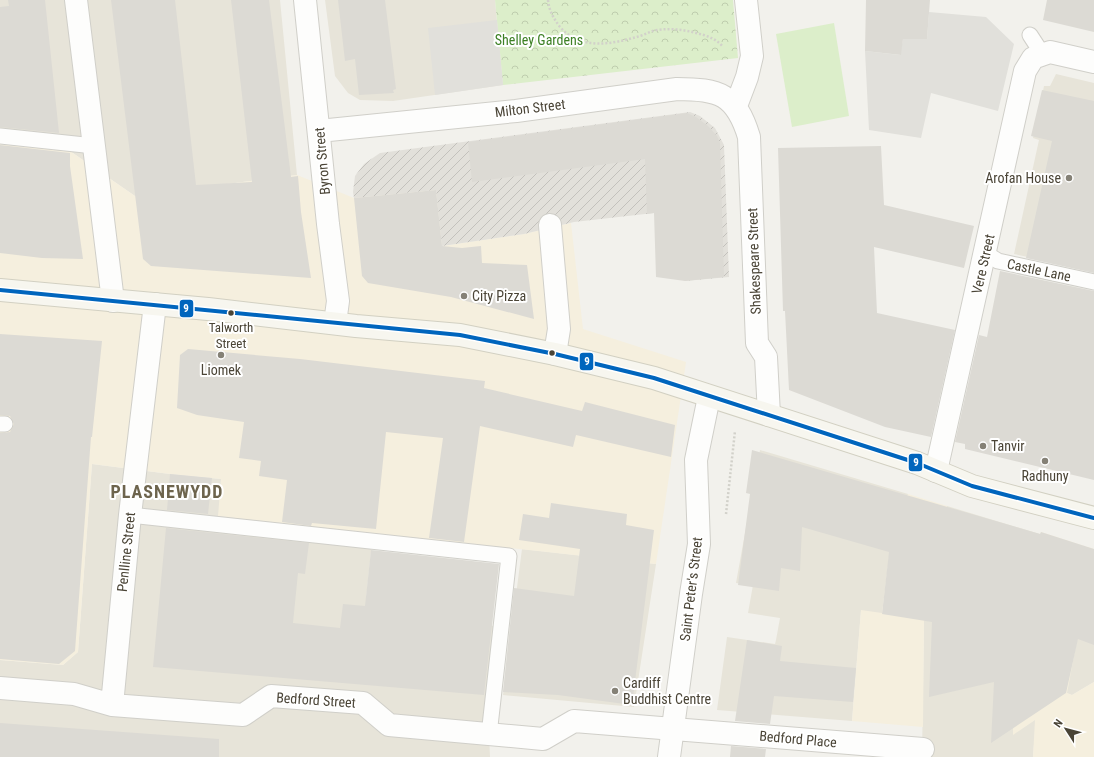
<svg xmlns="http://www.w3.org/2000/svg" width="1094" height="757" viewBox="0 0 1094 757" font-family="'Roboto Condensed',sans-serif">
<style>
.residential{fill:#e7e4d9}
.commercial{fill:#f5efde}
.industrial{fill:url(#industrial-furrows)}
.grass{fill:#dceeca}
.park{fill:url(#park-crowns)}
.parking{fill:#e1e0db}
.building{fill:#dcdad4}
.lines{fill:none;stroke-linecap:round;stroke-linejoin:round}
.lane-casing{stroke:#d0cfc9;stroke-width:17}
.street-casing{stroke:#d0cfc9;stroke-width:24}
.secondary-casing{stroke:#d2d0c2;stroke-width:24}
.path{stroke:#d2d1ca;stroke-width:2.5;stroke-dasharray:2 2;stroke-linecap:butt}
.lane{stroke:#fdfdfc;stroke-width:15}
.street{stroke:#fdfdfc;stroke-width:22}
.secondary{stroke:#f7f6ef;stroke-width:22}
.bus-1-casing{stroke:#fff;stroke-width:7}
.bus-1{stroke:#0065bd;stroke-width:4}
.poi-dot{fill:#858176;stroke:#fff;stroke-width:1.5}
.bus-dot{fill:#4a4436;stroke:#fff;stroke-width:1.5}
.labels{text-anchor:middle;stroke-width:4;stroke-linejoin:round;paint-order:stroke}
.bus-label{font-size:13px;fill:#4a4436;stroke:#fff}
.park-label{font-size:14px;fill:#3d8025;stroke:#fff}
.street-label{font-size:14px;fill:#4a4436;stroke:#fff}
.poi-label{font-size:14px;fill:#4a4436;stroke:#fff;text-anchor:start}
.district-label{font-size:18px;font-weight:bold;letter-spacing:1px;fill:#6d644d;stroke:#fff}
.line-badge{stroke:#fff;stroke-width:1.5}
.badge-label{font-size:11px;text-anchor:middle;font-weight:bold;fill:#fff}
</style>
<defs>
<pattern id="industrial-furrows" width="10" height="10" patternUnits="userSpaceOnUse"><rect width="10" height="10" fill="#e2e0da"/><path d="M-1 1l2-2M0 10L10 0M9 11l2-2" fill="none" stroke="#c3c1bc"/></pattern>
<pattern id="park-crowns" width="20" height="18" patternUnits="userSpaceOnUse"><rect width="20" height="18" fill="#dceeca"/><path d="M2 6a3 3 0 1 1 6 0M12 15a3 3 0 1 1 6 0" fill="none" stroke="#becdae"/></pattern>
</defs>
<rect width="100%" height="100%" fill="#f2f1ec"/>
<!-- residential -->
<path class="residential" d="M0,0H280L297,175L135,196L70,151L0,144Z
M325,0H495L503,85L393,101L360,100L348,93L335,76Z
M1056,74L1094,83V271L1014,254L1039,140L1033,138L1044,86H1050Z
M760,450L908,494L889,557L882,614L861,611L852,721L717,710L727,637L775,644L776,640L780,618L748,613L753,585L736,583Z
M92,464L170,474L221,479L219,516L373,533L366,599L470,623L501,627L489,735L490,757H0V660L63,665L78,652Z
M947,506L1040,534L1013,734L1036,719L1033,757H922L924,621L935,548Z
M522,549L656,564L634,707L503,695Z
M1094,585V682L1072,695L1066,693L1079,632Z"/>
<!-- commercial -->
<path class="commercial" d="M0,144L70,151L135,196L297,175L354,198L436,190L442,246L524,234L571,223L583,329L686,362L656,564L218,516L221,479L170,474L92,464L78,652L63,665L0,660Z
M908,494L947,506L935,548L924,621L923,727L852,721L861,610L882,613L889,557Z
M1041,532L1094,549L1067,693L1072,695L1094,682V757H1033L1035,720L1013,735V623Z"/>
<!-- industrial -->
<path class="industrial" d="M690,112L700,116L715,128L724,145L729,277L685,281L654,213L574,222L524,234L442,246L436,190L354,198L353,192L355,176L364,164L380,153Z"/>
<!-- grass -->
<path class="grass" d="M834,23L849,116L792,127L776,34Z"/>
<!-- park -->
<path class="park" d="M495,0H733L738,58L503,85Z"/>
<!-- parking -->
<path class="parking" d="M929,12L986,17L1014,44L998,111L931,93L921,138L869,130L865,51L900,55L903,39H927Z
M497,20L503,85L435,95L428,28Z"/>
<!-- building -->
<path class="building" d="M8,0H45L59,133L0,127V7L9,6Z
M111,0H175L196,185L252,182L231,0H269L291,177L298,176L301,212L311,278L151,266L143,259Z
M338,0H385L396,89L393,90L394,93L359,95L355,59L345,61Z
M866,0H930L927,39H903L901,55L865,51Z
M1047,0H1094V32L1043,20Z
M1042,90L1094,101V273L1026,258L1052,141L1031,136Z
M687,113L696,117L708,126L717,136L720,143L724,277L685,281L656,277L654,213L647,214L645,159L472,182L468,142Z
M0,145L70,153V166L83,259L42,258L0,253Z
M881,146L884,205L974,226L964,268L874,247L877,313L955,330L931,437L885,427L789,390L785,311H783L778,148Z
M436,190L442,246L462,248L481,246L482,263L527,265L534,319L451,297L368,283L362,276L354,198Z
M1000,271L1094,291V480L965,449V444L955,442L979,335L987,337Z
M0,334L102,341L92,437H91L75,651L59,664L0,659V433L10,432L14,424L10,416L0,415Z
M188,349L300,359L485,381L484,388L582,411L585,402L675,425L671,457L576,435L573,447L480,426L464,542L429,538L443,438L386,432L376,529L312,523L311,526L282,522L287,480L259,476L261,461L239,458L244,422L197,415L177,408L180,355Z
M752,450L1040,534L1041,532L1094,549V645L1078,639L1066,693L991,743L994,682L929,697L932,622L882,614L889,552L802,527L800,571L781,568L779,591L738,585L750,494L746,493Z
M170,474L212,478L208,514L167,510Z
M551,503L627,514L626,525L654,530L632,705L558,695L503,692L514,588L574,596L580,549L519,540L523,514L549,518Z
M166,528L309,543L305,574L298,573L293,623L340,628L343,604L365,606L371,550L499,564L484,695L153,667Z
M747,640L782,646L780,661L856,668L853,702L774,696L770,724L735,721Z
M0,723L219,739V757H0Z
M731,746L766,749L765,757H730Z"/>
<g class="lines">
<!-- lane casing -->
<g class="lane-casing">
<path id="lane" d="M1030,35L1043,55
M0,136L94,146
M985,253L998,261L1094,282
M0,424H5
M130,515L509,556L489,735"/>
</g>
<!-- street casing -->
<g class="street-casing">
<path id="street" d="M76,0L113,301
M305,0L328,224L338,301L335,323
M736,106L747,77L752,56L746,0
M319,131L516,111L677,89C719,89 736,94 749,137L757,343L766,357L769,415
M550,225L559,329L555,354
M936,471L1025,71L1033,58L1050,52L1094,62
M0,688L74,694L112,705L243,715L271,696L363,703L389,725L543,739L574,721L923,749
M112,705L130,515L155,304
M669,757L691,594L699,544L696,460L709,397"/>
</g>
<!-- secondary casing -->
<g class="secondary-casing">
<path id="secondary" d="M0,290L208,309L356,326L460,335L555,354L654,378L917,463L972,486L1094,518"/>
</g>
<!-- path -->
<path class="path" d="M548,0C549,11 554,19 560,27C581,51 613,44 640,36C646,34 651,31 657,30C672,28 686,30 700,34C708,36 718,40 723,47
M726,514L735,431"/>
<!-- lane -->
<use href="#lane" class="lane"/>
<!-- street -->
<use href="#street" class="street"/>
<!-- secondary -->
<use href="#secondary" class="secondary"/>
<!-- bus-1 casing -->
<g class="bus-1-casing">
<path id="bus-1" d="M0,290L460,335L555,354L654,378L917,463L972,486L1094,518"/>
</g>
<!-- bus-1 -->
<use href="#bus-1" class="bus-1"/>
</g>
<!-- markers -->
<g class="poi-dot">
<circle cx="1069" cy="178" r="4"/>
<circle cx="464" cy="296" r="4"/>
<circle cx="221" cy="355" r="4"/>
<circle cx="983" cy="446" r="4"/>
<circle cx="1045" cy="461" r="4"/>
<circle cx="615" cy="691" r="4"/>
</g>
<g class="bus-dot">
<circle cx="231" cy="313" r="3.5"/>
<circle cx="552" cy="353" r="3.5"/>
</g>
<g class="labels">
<!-- bus labels -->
<g class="bus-label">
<text x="231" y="332">Talworth<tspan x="231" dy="16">Street</tspan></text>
</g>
<!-- park labels -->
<g class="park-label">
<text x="539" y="45">Shelley Gardens</text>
</g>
<!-- street labels -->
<g class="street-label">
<text transform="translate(530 108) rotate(-7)" y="5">Milton Street</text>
<text transform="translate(322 161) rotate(-95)" y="5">Byron Street</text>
<text transform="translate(754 261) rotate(-92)" y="5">Shakespeare Street</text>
<text transform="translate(983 264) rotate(-77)" y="5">Vere Street</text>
<text transform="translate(1039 270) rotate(12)" y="5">Castle Lane</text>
<text transform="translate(126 552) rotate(-84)" y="5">Penlline Street</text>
<text transform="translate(691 589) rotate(-83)" y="5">Saint Peter's Street</text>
<text transform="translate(316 700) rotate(4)" y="5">Bedford Street</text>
<text transform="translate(798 739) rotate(5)" y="5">Bedford Place</text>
</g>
<!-- poi labels -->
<g class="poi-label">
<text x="1061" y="183" text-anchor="end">Arofan House</text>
<text x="472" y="301">City Pizza</text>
<text x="221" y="375" text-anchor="middle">Liomek</text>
<text x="991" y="451">Tanvir</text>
<text x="1045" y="481" text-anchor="middle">Radhuny</text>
<text x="623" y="688">Cardiff<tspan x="623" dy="16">Buddhist Centre</tspan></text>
</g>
<!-- district labels -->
<g class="district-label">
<text x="167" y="498">PLASNEWYDD</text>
</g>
</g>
<g class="line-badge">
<rect x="179" y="299" width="15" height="19" rx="4" fill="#0065bd"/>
<rect x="579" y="352" width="15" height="19" rx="4" fill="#0065bd"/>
<rect x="908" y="453" width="15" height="19" rx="4" fill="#0065bd"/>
</g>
<g class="badge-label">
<text x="186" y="312">9</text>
<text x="587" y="365">9</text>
<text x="916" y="466">9</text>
</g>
<!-- north arrow -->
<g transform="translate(1066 729) rotate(306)" stroke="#ffffff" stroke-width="3" paint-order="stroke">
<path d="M0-3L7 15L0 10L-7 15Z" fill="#4a4436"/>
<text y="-6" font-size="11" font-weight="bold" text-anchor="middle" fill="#4a4436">N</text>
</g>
</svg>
